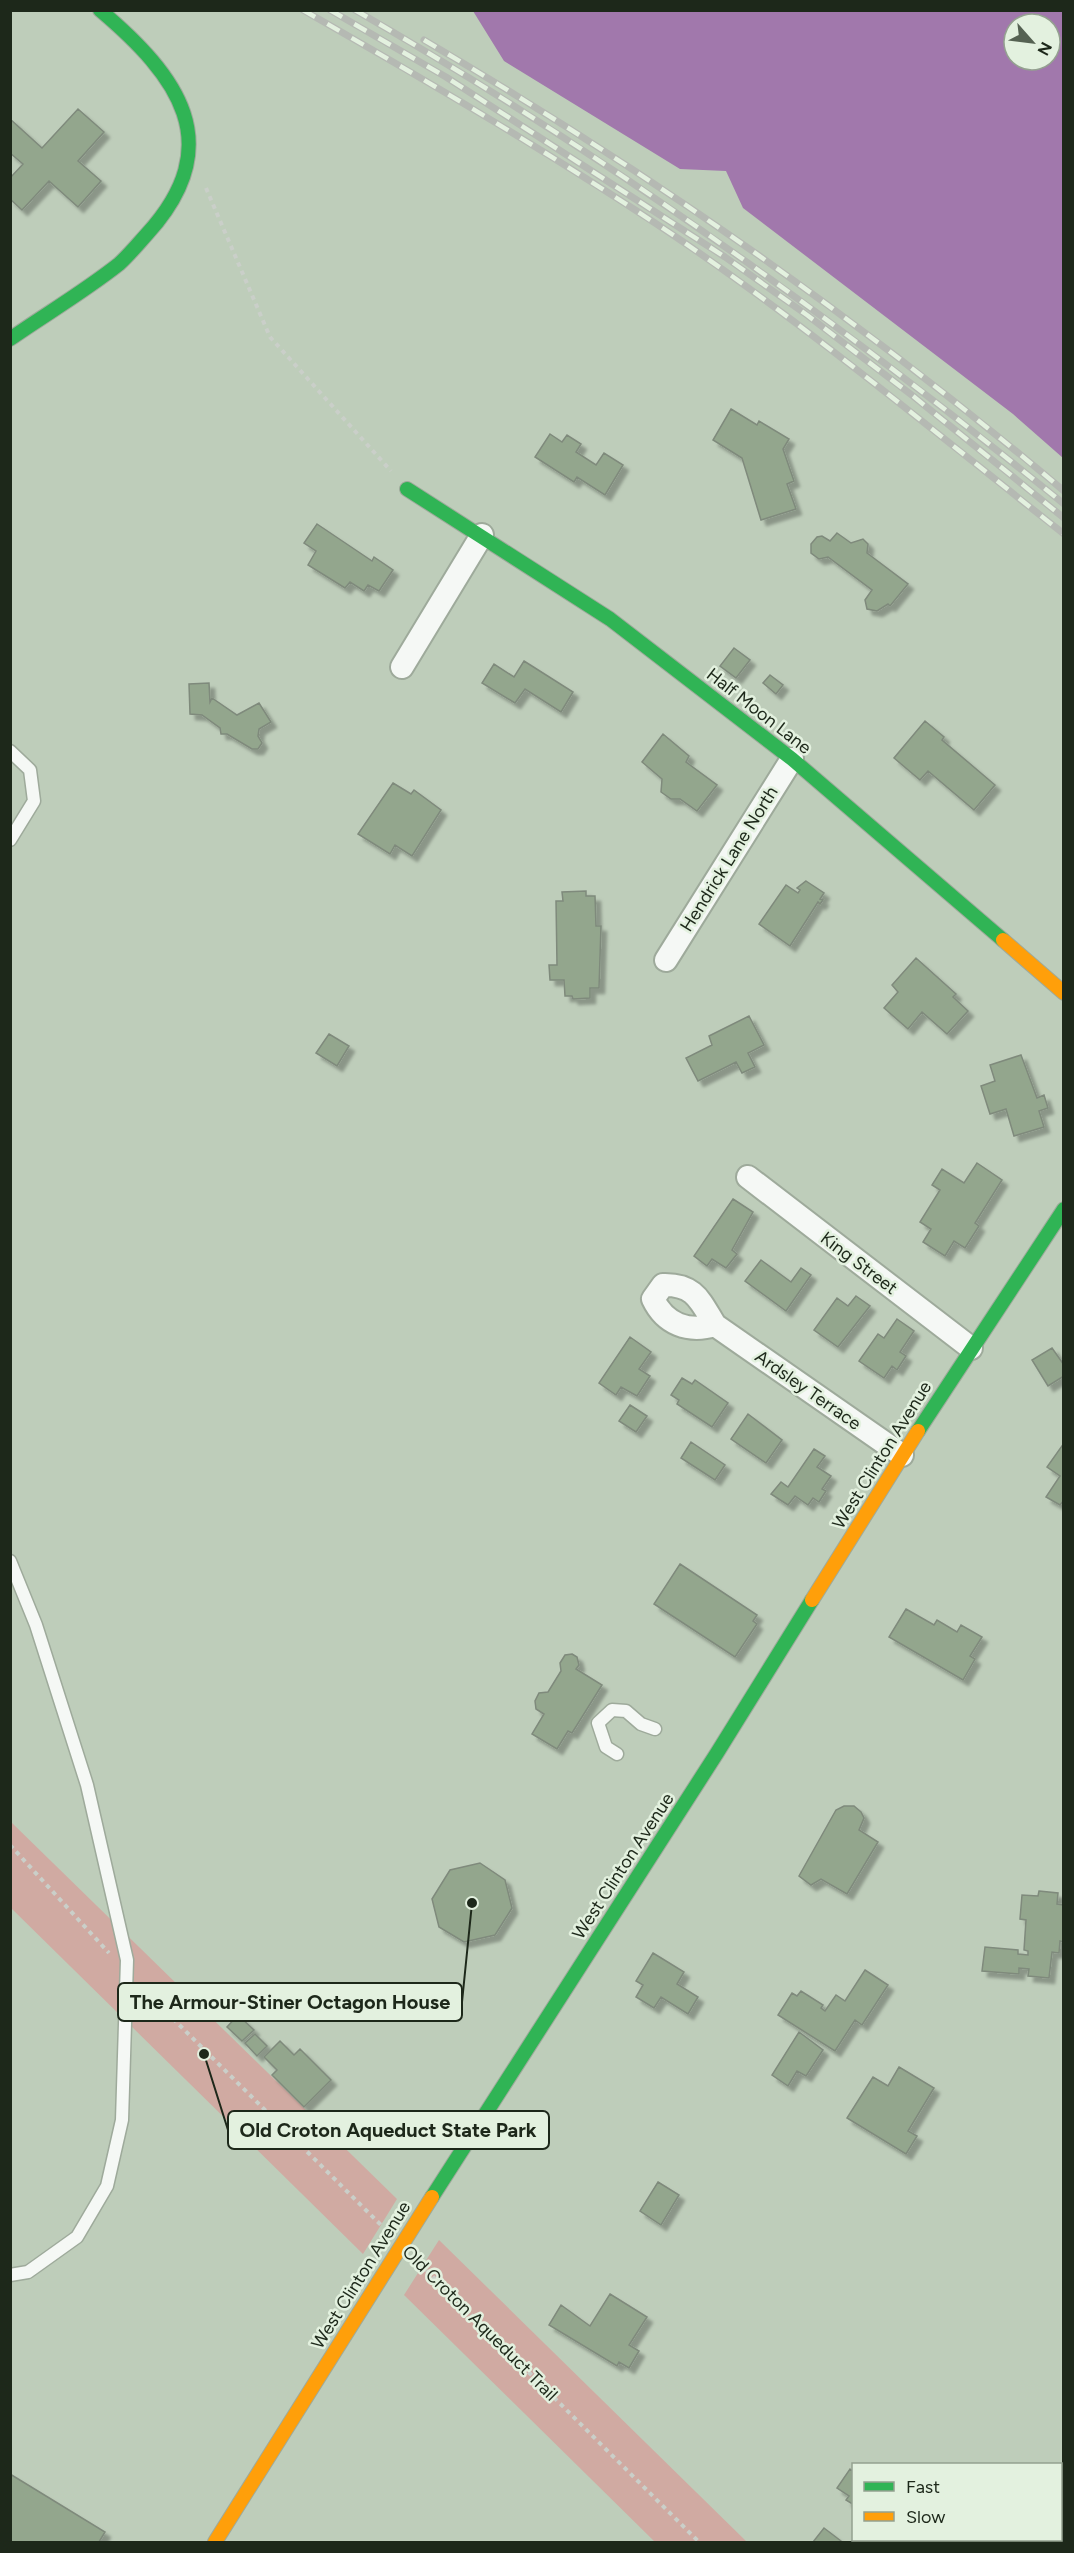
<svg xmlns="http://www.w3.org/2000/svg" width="1074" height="2553" viewBox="0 0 1074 2553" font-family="Figtree,sans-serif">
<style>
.green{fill:#d0aaa2}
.water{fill:#a178ac;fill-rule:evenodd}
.building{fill:#93a68d;stroke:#7f8a7c;stroke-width:1.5;filter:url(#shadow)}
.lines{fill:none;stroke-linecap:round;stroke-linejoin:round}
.lane-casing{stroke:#9eaa9b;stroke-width:15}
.street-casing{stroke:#9eaa9b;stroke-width:26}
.fast-casing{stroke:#9eaa9b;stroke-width:16}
.slow-casing{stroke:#9eaa9b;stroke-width:16}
.path{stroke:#cacfc9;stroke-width:4;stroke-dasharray:4.5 4.5;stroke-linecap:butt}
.lane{stroke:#f5f8f5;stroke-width:12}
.street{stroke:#f5f8f5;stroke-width:22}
.fast{stroke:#30b455;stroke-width:14}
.slow{stroke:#ff9f0a;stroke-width:14}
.rail-casing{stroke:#b5b9b3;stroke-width:7}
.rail{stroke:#e3f1df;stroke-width:4.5;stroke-dasharray:14;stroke-linecap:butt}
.labels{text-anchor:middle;stroke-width:5;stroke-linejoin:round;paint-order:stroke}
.street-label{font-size:18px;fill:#1d281a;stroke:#e3f1df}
.leader{fill:none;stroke:#1d281a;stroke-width:2}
.callout-dot{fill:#1d281a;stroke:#e3f1df;stroke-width:2}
.callout{fill:#e3f1df;stroke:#1d281a;stroke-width:2}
.callout-label{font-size:20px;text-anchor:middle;font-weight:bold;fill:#1d281a}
</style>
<defs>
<filter id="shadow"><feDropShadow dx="5.5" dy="5.5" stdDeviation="1.5" flood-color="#0004"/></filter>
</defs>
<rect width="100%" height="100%" fill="#becdba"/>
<!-- green -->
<path class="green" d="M10,1821L397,2199L363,2254L11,1908Z
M439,2240L747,2542H655L404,2295Z"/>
<!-- water -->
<path class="water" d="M473,11H1063V458L1013,414L743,208L726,171L680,169L504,61ZM1014,24H1050V60H1014Z"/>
<!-- building -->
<path class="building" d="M78,109L104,132L78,161L101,181L78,207L49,181L22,210L10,199V178L23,164L10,153V119L42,148Z
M731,409L757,425L759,421L789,439L783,449L794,481L787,484L796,509L761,520L742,458L713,440Z
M550,434L562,442L567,435L581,444L576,452L596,465L604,453L623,465L605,495L577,477L574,482L535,457Z
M317,524L372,561L374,557L393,570L379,591L368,585L364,591L350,582L345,588L308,565L316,551L304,543Z
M837,533L851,543L863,539L868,544L867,553L908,584L890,606L888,604L877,611L867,609L865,600L872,590L828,557L819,559L811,553V544L817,537L822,536L830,541Z
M734,648L750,660L736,678L720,666Z
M524,661L573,692L561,712L525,689L515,703L482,683L494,664L514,677Z
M770,675L783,685L776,694L763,683Z
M209,683L210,702L212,698L237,715L259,703L271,722L259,729L258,736L262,743L258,749H252L227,734H221L220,728L202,715L190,714L189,684Z
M925,721L944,737L942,740L995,785L974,810L928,771L920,780L894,758Z
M663,734L689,756L686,762L717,785L697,811L680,799H671L661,792L662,779L642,762Z
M393,783L411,794L414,790L441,810L412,856L395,845L390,854L358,834Z
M806,881L824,893L820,899L823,900L820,904L818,902L790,946L759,924L786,885L798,893L800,890L797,888Z
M586,891V896H595L596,926H601L599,988H590V998L573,999L572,996H565L564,980H550L549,965H557L556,901H563L562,892Z
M586,891V896H595L596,926H601L599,988H590V998L573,999L572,996H565L564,980H550L549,965H557L556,901H563L562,892Z
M916,958L956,994L953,997L968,1011L947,1034L922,1012L908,1029L884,1008L898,992L892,985Z
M749,1016L764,1045L748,1053L755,1067L742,1073L736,1062L698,1081L686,1058L712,1045L709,1036Z
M329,1034L349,1046L337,1066L316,1053Z
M1021,1055L1037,1098L1044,1095L1048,1108L1039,1111L1044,1127L1014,1136L1006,1109L990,1114L981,1086L995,1081L990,1065Z
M977,1163L1002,1180L975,1223L979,1226L965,1248L954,1241L945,1256L923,1242L931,1229L920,1222L940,1190L932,1185L942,1169L964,1183Z
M733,1199L753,1212L732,1250L737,1254L726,1268L712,1259L707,1266L694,1256Z
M761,1260L791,1282L801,1268L811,1275L786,1311L745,1281Z
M856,1296L870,1306L838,1347L814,1330L837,1298L848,1306Z
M897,1319L914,1331L900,1352L906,1356L897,1370L892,1366L884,1378L859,1361L878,1334L884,1338Z
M630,1337L651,1352L639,1369L650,1376L637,1396L621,1387L616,1395L599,1383Z
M1052,1348L1064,1365V1376L1048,1386L1032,1360Z
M682,1378L692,1384L695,1380L728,1403L712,1427L677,1404L679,1400L671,1395Z
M630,1405L647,1416L636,1432L619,1421Z
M748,1414L782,1440L766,1463L731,1439Z
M691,1442L725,1465L715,1480L681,1458Z
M1064,1443V1500L1060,1505L1046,1497L1060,1476L1047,1467Z
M814,1449L825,1456L817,1467L831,1476L822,1489L826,1491L819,1502L813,1498L808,1505L795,1496L788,1505L771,1494L781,1482L788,1487Z
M680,1564L757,1615L753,1621L757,1624L735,1657L654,1604Z
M906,1609L934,1625L937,1620L957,1632L961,1625L982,1637L970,1656L975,1659L963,1680L889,1637Z
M906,1609L934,1625L937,1620L957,1632L961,1625L982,1637L970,1656L975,1659L963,1680L889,1637Z
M572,1654L577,1657L579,1665L576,1669L602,1685L572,1733L568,1731L557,1749L532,1734L544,1714L536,1709L535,1701L539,1693L548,1692L561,1671L560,1663L565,1655Z
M844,1806H854L861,1812L864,1818L859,1830L878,1842L847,1894L821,1879L811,1885L799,1876L836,1810Z
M480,1863L505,1880L512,1908L495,1935L464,1942L439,1927L432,1899L450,1870Z
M1039,1891L1058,1893L1057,1904L1064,1905V1942L1060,1941L1059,1953L1052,1952L1049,1978L1028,1976L1029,1969L1019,1968V1974L982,1971L985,1947L1018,1950V1954L1028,1955V1951L1024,1950L1026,1920L1020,1919L1022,1895L1038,1896Z
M653,1953L684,1972L677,1984L698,1997L688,2014L661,1997L654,2008L636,1997L643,1985L636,1981Z
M865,1970L888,1985L862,2025L855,2020L835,2051L778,2015L792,1993L797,1996L801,1991L823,2005L821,2008L825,2011L836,1995L845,2001Z
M238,2015L254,2030L242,2041L227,2027Z
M799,2032L823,2050L806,2076L797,2071L788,2086L772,2075Z
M255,2034L267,2046L257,2056L245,2043Z
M280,2041L294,2055L300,2049L331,2080L304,2107L272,2075L277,2070L264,2057Z
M899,2067L934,2088L908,2131L917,2136L906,2154L847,2118L873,2077L888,2086Z
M658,2182L679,2195L661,2225L640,2211Z
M610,2294L647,2317L629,2345L639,2351L629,2368L619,2362L617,2366L549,2325L561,2305L590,2326Z
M850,2469L854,2472V2505L846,2500L849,2496L837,2488Z
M10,2474L105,2532L99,2542H10Z
M824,2528L841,2541L840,2542H813Z
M854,2539V2540H891L889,2542H851Z"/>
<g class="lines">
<!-- lane casing -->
<g class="lane-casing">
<path id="lane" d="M10,751L30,770L34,801L10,840
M10,1561L36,1625L87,1785L127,1960L122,2120L107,2186L77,2237L28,2272L10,2275
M617,1754L606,1747L598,1723L612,1710L626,1711L641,1724L655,1729"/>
</g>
<!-- street casing -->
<g class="street-casing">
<path id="street" d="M402,667L482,535
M666,960L792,759
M748,1177L971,1348
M715,1325C688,1333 665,1324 653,1299L663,1285C695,1284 700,1301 715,1325L902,1455
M1060,2520L1064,2515
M1045,2542L1047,2540"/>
</g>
<!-- fast casing -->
<g class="fast-casing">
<path id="fast" d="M10,339C46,314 85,291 119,264C129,255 138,244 147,234C229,144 178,76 100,10
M407,489L610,619L792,759L1003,940
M918,1431L1064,1209
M432,2197L717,1753L812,1600"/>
</g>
<!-- slow casing -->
<g class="slow-casing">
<path id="slow" d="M1003,940L1064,993
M812,1600L918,1431
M215,2542L432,2197"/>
</g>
<!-- path -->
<path class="path" d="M206,188L270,337L391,471
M10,1845L109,1953
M141,1987L383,2227
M420,2264L699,2542"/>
<!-- lane -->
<use href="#lane" class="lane"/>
<!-- street -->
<use href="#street" class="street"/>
<!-- fast -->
<use href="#fast" class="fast"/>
<!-- slow -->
<use href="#slow" class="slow"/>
<!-- rail casing -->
<g class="rail-casing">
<path id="rail" d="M303,10C429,82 555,156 676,237C810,328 936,433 1064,534
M330,10L446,77L725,257L807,315L913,396L1064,518
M355,10C606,154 840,322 1064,504
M424,40C649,172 865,323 1064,491"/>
</g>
<!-- rail -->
<use href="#rail" class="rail"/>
</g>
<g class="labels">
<!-- street labels -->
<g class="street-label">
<text transform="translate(759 711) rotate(38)" y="6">Half Moon Lane</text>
<text transform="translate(729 859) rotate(-58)" y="6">Hendrick Lane North</text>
<text transform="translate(859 1263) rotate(37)" y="6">King Street</text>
<text transform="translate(808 1390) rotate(35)" y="6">Ardsley Terrace</text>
<text transform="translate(882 1455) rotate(-58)" y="6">West Clinton Avenue</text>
<text transform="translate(623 1866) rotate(-57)" y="6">West Clinton Avenue</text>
<text transform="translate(361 2275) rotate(-58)" y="6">West Clinton Avenue</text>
<text transform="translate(480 2323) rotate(45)" y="6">Old Croton Aqueduct Trail</text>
</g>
</g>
<!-- callouts -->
<path class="leader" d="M472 1903L462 2002M204 2054L228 2130"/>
<g class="callout-dot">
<circle cx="472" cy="1903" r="6"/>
<circle cx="204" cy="2054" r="6"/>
</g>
<g class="callout">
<rect x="118" y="1983" width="344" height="38" rx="6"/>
<rect x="228" y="2111" width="321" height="38" rx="6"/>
</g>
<g class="callout-label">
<text x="290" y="2009">The Armour-Stiner Octagon House</text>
<text x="388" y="2137">Old Croton Aqueduct State Park</text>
</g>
<!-- border -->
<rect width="1074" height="2553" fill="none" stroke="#1d281a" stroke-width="24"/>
<!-- legend -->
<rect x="852" y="2463" width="210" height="78" fill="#e3f1df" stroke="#94a190" stroke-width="1.5"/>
<rect x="864" y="2482" width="30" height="9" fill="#30b455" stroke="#94a190" stroke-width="1.5"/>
<text x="906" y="2493" font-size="18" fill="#1d281a">Fast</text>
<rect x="864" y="2512" width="30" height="9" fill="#ff9f0a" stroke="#94a190" stroke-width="1.5"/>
<text x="906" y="2523" font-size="18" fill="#1d281a">Slow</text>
<!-- north arrow -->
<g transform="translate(1032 42) rotate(118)"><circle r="28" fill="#e3f1df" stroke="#94a190" stroke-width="1.5"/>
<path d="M0-4.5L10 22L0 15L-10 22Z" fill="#556252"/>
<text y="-9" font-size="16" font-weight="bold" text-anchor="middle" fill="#1d281a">N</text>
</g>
</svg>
